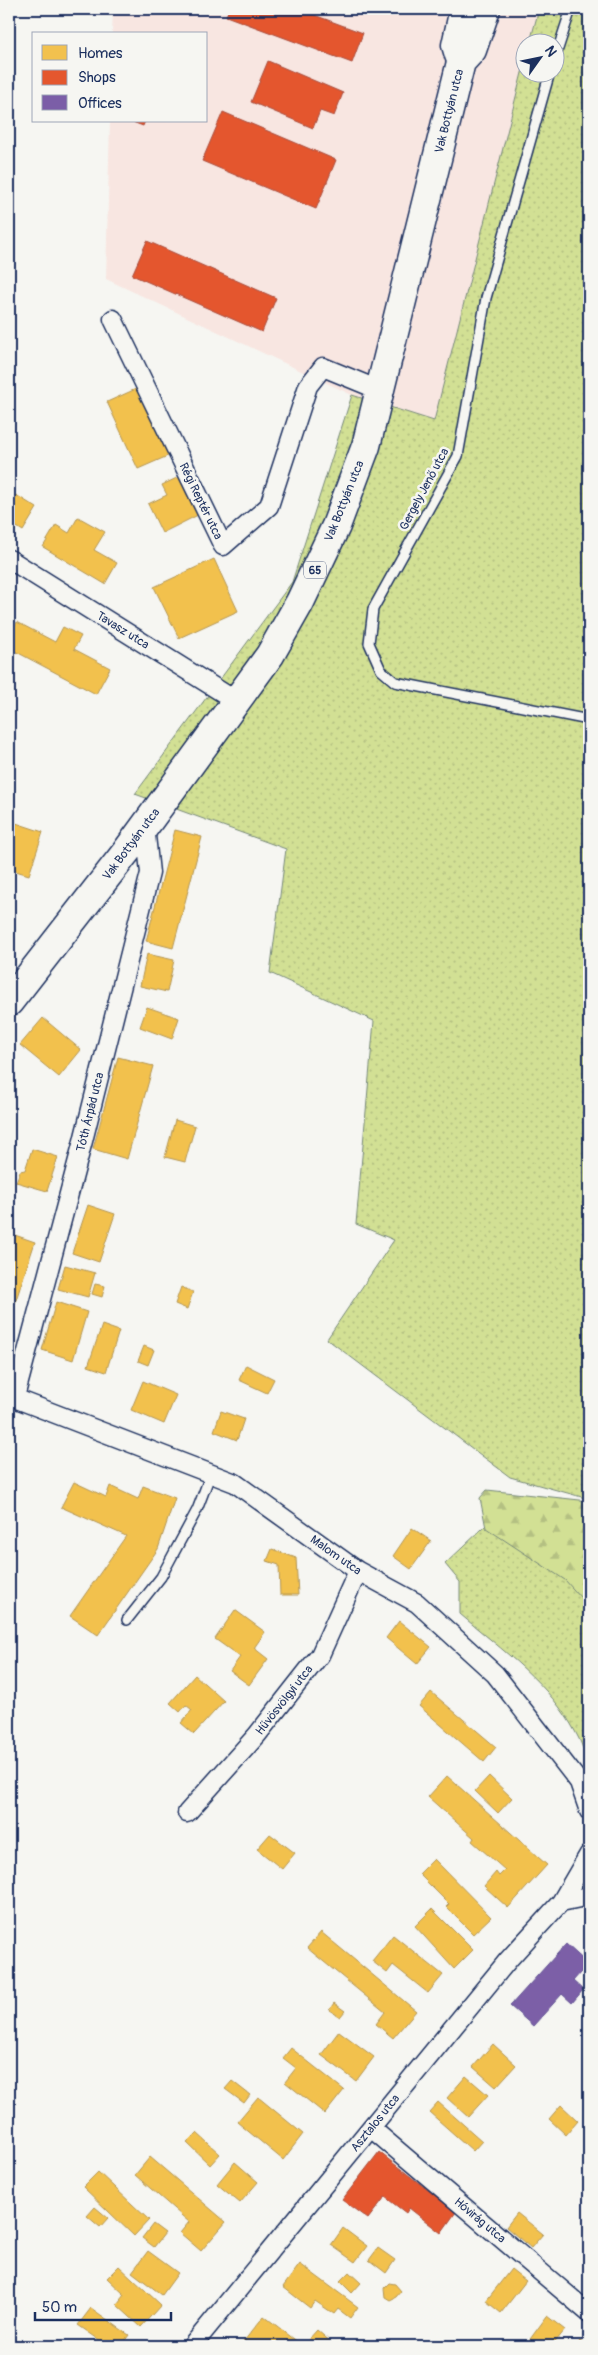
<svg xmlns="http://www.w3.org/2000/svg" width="598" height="2355" viewBox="0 0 598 2355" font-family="Pangolin,sans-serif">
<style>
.built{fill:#f8e6e1}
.grass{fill:url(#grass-dots);stroke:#768879}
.forest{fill:url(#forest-firs);stroke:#768879}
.homes{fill:#f2c14e;stroke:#b29553}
.shops{fill:#e4572e;stroke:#a84b3c}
.offices{fill:#7b5ea7;stroke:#5e5091}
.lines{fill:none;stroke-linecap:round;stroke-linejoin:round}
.service-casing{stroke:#1b2f5e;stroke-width:12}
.minor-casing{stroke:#1b2f5e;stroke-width:21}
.primary-casing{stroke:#1b2f5e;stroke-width:31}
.service{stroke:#f6f6f2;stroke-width:9}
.minor{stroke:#f6f6f2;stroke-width:18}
.primary{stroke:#f6f6f2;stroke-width:28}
.labels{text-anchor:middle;stroke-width:5;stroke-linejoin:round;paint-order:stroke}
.shield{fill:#f6f6f2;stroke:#5d6b8a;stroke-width:1}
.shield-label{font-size:11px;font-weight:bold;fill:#1b2f5e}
.street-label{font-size:12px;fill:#1b2f5e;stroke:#f6f6f2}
</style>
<defs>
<pattern id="grass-dots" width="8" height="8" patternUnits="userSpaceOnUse" patternTransform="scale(1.25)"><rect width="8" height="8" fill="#d2e094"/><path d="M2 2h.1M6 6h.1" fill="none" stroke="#b4c082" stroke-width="1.8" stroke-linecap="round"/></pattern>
<pattern id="forest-firs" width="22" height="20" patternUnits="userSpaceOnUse" patternTransform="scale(1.25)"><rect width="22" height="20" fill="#d2e094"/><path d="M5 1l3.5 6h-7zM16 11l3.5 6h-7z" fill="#b4c082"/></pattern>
</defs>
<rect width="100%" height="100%" fill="#f6f6f2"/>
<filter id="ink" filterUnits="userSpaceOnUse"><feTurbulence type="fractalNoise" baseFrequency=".02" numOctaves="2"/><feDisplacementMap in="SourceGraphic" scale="10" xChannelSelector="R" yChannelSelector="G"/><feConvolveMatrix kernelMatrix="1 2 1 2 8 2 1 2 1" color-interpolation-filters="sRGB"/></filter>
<g filter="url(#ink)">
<!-- built -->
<path class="built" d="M113,9H539L530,42H526L525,61L434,421L352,395L106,279L110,121H206V34H112Z"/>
<!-- grass -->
<path class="grass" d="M539,9H589V1499L510,1477L327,1339L394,1240L356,1224L374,1021L270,973L286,849L135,794L292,582L352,395L434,421L525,61L526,72H556V42H530Z
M500,1512L589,1524V1766C585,1755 582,1743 576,1733C550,1684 502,1650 460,1614V1582L445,1564Z"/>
<!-- forest -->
<path class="forest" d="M487,1490L589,1501V1607L565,1580L486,1528L480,1498Z"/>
<!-- homes -->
<path class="homes" d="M138,388L170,455L138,469L107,402Z
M181,476L200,514L162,533L148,504L167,495L162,485Z
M16,495L37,508L23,531L9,522V507Z
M78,517L105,532L94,550L117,563L105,584L43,547L56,525L69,533Z
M214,559L238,611L179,638L154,587Z
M17,622L55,642L63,627L81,636L74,649L110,668L96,694L9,648V637Z
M16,823L43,832L29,875L9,869L12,858L9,857V832L12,833Z
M175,830L202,837L173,948L146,941Z
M147,954L174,960L167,992L140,986Z
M147,1007L179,1018L172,1039L140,1027Z
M43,1018L81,1050L59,1077L20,1045Z
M118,1057L153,1066L127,1159L93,1149Z
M175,1120L195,1126L185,1162L165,1157Z
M32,1149L58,1157L47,1191L16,1182L20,1171L25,1170Z
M88,1205L115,1214L99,1262L72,1253Z
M9,1233L35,1242L15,1303L9,1301Z
M65,1265L95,1273L88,1297L58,1289Z
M95,1284L105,1286L102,1297L92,1294Z
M181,1287L193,1292L187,1309L175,1304Z
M56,1302L87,1312L73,1360L42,1350Z
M102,1325L119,1331L106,1372L88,1366Z
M144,1346L154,1350L148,1365L138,1361Z
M246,1365L274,1379L267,1393L239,1380Z
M143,1381L176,1395L164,1424L131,1410Z
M221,1411L244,1419L237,1440L214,1431Z
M74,1482L106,1497L110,1486L138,1499L143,1486L175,1498L158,1549L98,1635L70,1616L126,1536L61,1507Z
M412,1528L431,1541L411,1569L393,1556Z
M272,1549L296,1558L298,1595H280L279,1565L267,1561Z
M235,1610L265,1632L254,1648L268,1659L249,1685L230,1671L240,1657L215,1639Z
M399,1621L431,1647L417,1664L386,1638Z
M195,1675L224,1701L194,1734L181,1723L192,1710L186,1705L180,1712L170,1703Z
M431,1692L496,1747L484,1762L419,1706Z
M447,1776L547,1865L508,1908L484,1886L496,1872L499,1876L505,1870L472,1841L474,1838L428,1797Z
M489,1776L512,1798L498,1813L475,1791Z
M270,1834L295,1853L282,1869L257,1849Z
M434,1859L491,1917L473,1934L446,1907L449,1904L419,1874Z
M432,1909L473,1950L454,1969L415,1926Z
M321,1932L416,2011L393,2038L376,2024L385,2012L307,1948Z
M393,1935L443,1975L428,1993L393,1965L387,1973L372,1961Z
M334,2003L345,2011L340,2017L329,2010Z
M339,2031L374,2057L356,2081L321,2055Z
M493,2044L516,2065L496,2087L473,2067Z
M291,2048L344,2090L325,2114L285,2082L296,2068L283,2058Z
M466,2076L488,2095L468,2117L447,2098Z
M232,2081L250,2095L244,2103L225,2089Z
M258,2097L303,2134L283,2160L237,2122Z
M438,2102L482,2141L473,2151L429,2112Z
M561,2105L578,2121L566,2135L549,2119Z
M197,2133L220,2154L210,2165L187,2143Z
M150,2157L226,2222L201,2251L180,2233L189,2222L135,2175Z
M235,2162L258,2182L240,2203L217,2184Z
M98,2172L149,2220L134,2236L83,2187Z
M95,2207L108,2218L100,2227L87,2216Z
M517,2213L543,2234L531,2248L506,2227Z
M153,2224L165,2233L154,2247L142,2238Z
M343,2228L367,2246L355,2262L331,2245Z
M378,2248L395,2260L386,2273L369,2260Z
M148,2251L178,2273L162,2295L132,2272Z
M300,2264L358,2307L350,2318L338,2309L334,2314L315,2301L310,2308L283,2287Z
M119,2266L161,2305L141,2327L117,2305L125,2295L107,2278Z
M511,2269L526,2281L501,2313L486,2301Z
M349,2272L361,2283L352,2293L340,2281Z
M389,2283L395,2284L401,2291L396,2297L390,2300L385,2297L384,2288Z
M91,2308L129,2335L121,2346H108L78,2325Z
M264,2316L303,2346H240Z
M547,2316L565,2330L552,2346H525Z
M317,2330L332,2343L329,2346H315L308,2340Z
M580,2341L587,2346H576Z"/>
<!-- shops -->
<path class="shops" d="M229,9H298L363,33L352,63L226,16Z
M268,61L343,93L334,116L320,111L313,128L251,102Z
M223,112L336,160L316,209L202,161Z
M130,121H145L143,126Z
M147,241L276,298L262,332L132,275Z
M379,2152L456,2212L441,2233L409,2208L406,2213L385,2197L368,2219L342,2200Z"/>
<!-- offices -->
<path class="offices" d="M566,1944L588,1964L573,1981L583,1990L572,2003L562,1994L533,2026L510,2006Z"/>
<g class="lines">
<!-- service casing -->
<g class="service-casing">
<path id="service" d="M556,55L571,9
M550,72L486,298L458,456L373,609L369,643L381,670L395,682L589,720
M127,1620L161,1577L197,1510L211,1473"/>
</g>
<!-- minor casing -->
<g class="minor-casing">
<path id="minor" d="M113,319L223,546L269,506L308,386L323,367L379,390
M9,559L236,701
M9,1396L235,1483L358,1571L417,1603L495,1674L579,1782L589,1811
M15,1397L83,1141L150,873L145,826
M187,1813L257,1735L320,1655L358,1571
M561,1902L589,1896
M371,2128L589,2313
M192,2346L509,1959L561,1902L589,1854"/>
</g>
<!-- primary casing -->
<g class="primary-casing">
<path id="primary" d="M459,55L456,45L464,9
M9,1002L126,852L270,655L300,602L336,526L366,446L461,62L472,50L486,9"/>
</g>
<!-- service -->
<use href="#service" class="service"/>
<!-- minor -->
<use href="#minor" class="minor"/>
<!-- primary -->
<use href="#primary" class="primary"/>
</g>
</g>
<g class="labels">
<!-- shield labels -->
<rect class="shield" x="304" y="561.5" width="22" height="17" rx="4"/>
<g class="shield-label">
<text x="315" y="574">65</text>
</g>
<!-- street labels -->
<g class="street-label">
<text transform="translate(449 111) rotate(-76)" y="4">Vak Bottyán utca</text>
<text transform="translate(424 489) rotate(-62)" y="4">Gergely Jenő utca</text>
<text transform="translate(201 501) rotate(64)" y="4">Régi Reptér utca</text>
<text transform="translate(344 501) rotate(-68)" y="4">Vak Bottyán utca</text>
<text transform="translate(123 630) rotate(32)" y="4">Tavasz utca</text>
<text transform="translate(131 844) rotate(-53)" y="4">Vak Bottyán utca</text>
<text transform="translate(90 1112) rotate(-76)" y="4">Tóth Árpád utca</text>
<text transform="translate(336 1555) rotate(35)" y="4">Malom utca</text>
<text transform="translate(284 1700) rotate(-52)" y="4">Hűvösvölgyi utca</text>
<text transform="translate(375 2123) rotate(-51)" y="4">Asztalos utca</text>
<text transform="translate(480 2220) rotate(40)" y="4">Hóvirág utca</text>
</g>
</g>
<!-- margin -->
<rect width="598" height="2355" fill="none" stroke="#f6f6f2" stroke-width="30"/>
<rect x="15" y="15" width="568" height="2325" fill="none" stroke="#1b2f5e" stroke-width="2" filter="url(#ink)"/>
<!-- legend -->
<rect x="32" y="32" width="175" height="90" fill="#f6f6f2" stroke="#9ea6b7"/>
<rect x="42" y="45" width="25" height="15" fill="#f2c14e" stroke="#9ea6b7"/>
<text x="78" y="58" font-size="15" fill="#1b2f5e">Homes</text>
<rect x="42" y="70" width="25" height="15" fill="#e4572e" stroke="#9ea6b7"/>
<text x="78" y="82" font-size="15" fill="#1b2f5e">Shops</text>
<rect x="42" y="95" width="25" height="15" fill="#7b5ea7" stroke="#9ea6b7"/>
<text x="78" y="108" font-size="15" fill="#1b2f5e">Offices</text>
<!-- north arrow -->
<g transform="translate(540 58) rotate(57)"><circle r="24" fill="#f6f6f2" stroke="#9ea6b7"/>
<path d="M0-4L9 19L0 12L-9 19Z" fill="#1b2f5e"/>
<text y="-8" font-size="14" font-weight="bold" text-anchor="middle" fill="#1b2f5e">N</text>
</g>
<!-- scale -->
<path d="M35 2312v8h136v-8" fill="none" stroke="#1b2f5e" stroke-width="2.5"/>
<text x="42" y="2312" font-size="15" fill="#1b2f5e" stroke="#f6f6f2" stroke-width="4" paint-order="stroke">50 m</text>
</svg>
